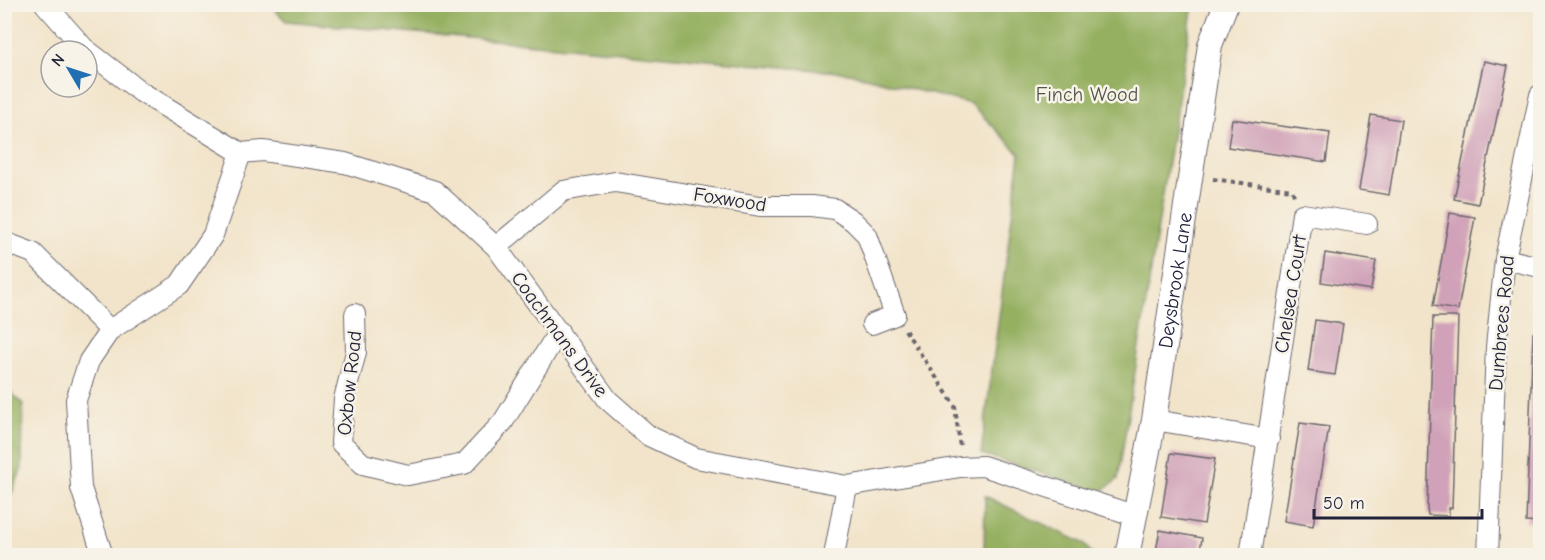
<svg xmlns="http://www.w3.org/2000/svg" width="1545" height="560" viewBox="0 0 1545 560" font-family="'Comic Neue',sans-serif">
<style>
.forest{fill:#96b062;stroke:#5c694e;stroke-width:1.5}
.building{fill:#d0a1b8}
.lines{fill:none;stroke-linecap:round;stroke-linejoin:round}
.minor-casing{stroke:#6b666d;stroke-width:22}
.tertiary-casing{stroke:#6b666d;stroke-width:26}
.path{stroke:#6b666d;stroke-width:4;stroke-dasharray:4.5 4.5;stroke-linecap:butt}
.minor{stroke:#fff;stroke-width:20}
.tertiary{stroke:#fff;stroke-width:24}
.labels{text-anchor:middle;stroke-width:5;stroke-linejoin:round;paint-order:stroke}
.park-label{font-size:20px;fill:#51554b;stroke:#f7f3e8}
.street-label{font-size:20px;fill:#22223b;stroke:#f7f3e8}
</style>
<rect width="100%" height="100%" fill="#f7f3e8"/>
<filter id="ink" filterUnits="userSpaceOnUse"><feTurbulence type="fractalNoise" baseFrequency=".0167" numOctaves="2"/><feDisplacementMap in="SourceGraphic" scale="12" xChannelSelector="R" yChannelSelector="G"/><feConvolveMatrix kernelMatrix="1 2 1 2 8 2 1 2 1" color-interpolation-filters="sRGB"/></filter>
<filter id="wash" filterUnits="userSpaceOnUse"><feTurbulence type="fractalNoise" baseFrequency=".008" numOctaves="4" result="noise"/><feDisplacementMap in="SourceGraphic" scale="24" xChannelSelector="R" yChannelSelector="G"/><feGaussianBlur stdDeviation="1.35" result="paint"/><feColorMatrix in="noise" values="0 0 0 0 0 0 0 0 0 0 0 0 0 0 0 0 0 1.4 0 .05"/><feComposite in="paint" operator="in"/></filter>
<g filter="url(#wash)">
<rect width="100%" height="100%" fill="#f2e4ca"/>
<!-- forest -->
<path class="forest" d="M270,5H1190L1192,11L1118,479L1101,492L981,454L1020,154L971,104L849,73L286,21Z
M5,387L23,404L22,468L5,509Z
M985,496L1083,543L1093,555H984Z"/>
<g id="blocks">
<!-- building -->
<path class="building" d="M1484,61L1508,66L1478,204L1454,199Z
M1371,115L1401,120L1389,195L1359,190Z
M1232,119L1330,133L1326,162L1228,147Z
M1450,213L1475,217L1458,310L1433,306Z
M1325,253L1376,261L1371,290L1321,282Z
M1433,317H1458L1452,508H1449V516L1428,515L1427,508Z
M1315,320L1343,324L1335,375L1308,371Z
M1533,333H1540V523L1526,522Z
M1300,423L1329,427L1313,526L1284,521Z
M1171,453L1215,459L1204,524L1161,517Z
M1160,530L1202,538L1199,556H1155Z"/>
</g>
</g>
<g filter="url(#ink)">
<use href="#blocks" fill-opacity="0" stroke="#6b666d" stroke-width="1.5"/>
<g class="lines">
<!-- minor casing -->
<g class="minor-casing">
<path id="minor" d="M45,4L84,48L141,92L241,153L263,151L345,163L435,191L496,247L608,400L649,436L696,458L847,486L960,467L983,466L1133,515
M4,242L33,253L110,330
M496,247L563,191L615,182L760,206H812L835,209L853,221L867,235L895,315L872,324
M1505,259L1540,267
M355,314L356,352L344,399L341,443L363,464L408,475L464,464L503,422L559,331
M1154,420L1269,439
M103,556L81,488L76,400L89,361L110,330L179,285L213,235L241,153
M834,556L847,486
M1250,556L1302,214L1367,224
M1488,556L1496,347L1505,259L1540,95"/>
</g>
<!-- tertiary casing -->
<g class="tertiary-casing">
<g id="tertiary">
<path id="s1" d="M1127,556L1154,420L1210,45L1226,4"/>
</g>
</g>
<!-- path -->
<path class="path" d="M1213,179L1292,190L1295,198
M905,330L955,406L960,448"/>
<!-- minor -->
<use href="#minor" class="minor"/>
<!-- tertiary -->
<use href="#tertiary" class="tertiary"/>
</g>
</g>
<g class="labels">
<!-- park labels -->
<g class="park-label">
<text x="1087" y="101">Finch Wood</text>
</g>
<!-- street labels -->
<g class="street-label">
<text transform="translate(730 199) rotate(9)" y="7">Foxwood</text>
<text dy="7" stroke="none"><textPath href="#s1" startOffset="280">Deysbrook Lane</textPath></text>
<text transform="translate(1290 294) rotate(-81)" y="7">Chelsea Court</text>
<text transform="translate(1501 323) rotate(-85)" y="7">Dumbrees Road</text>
<text transform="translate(560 334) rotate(54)" y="7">Coachmans Drive</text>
<text transform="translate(349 383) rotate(-84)" y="7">Oxbow Road</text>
</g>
</g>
<!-- margin -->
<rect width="1545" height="560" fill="none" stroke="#f7f3e8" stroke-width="24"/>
<!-- north arrow -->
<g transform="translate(69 69) rotate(309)"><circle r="28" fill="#f7f3e8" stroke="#a29fa3" stroke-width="1.5"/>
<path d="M0-4.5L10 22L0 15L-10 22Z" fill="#1f6fb2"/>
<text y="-9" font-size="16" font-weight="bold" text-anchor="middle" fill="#22223b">N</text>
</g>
<!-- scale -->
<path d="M1314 509v9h168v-9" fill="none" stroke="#22223b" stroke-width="3"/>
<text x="1323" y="509" font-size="18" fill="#22223b" stroke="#f7f3e8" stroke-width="4.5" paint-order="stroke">50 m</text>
</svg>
